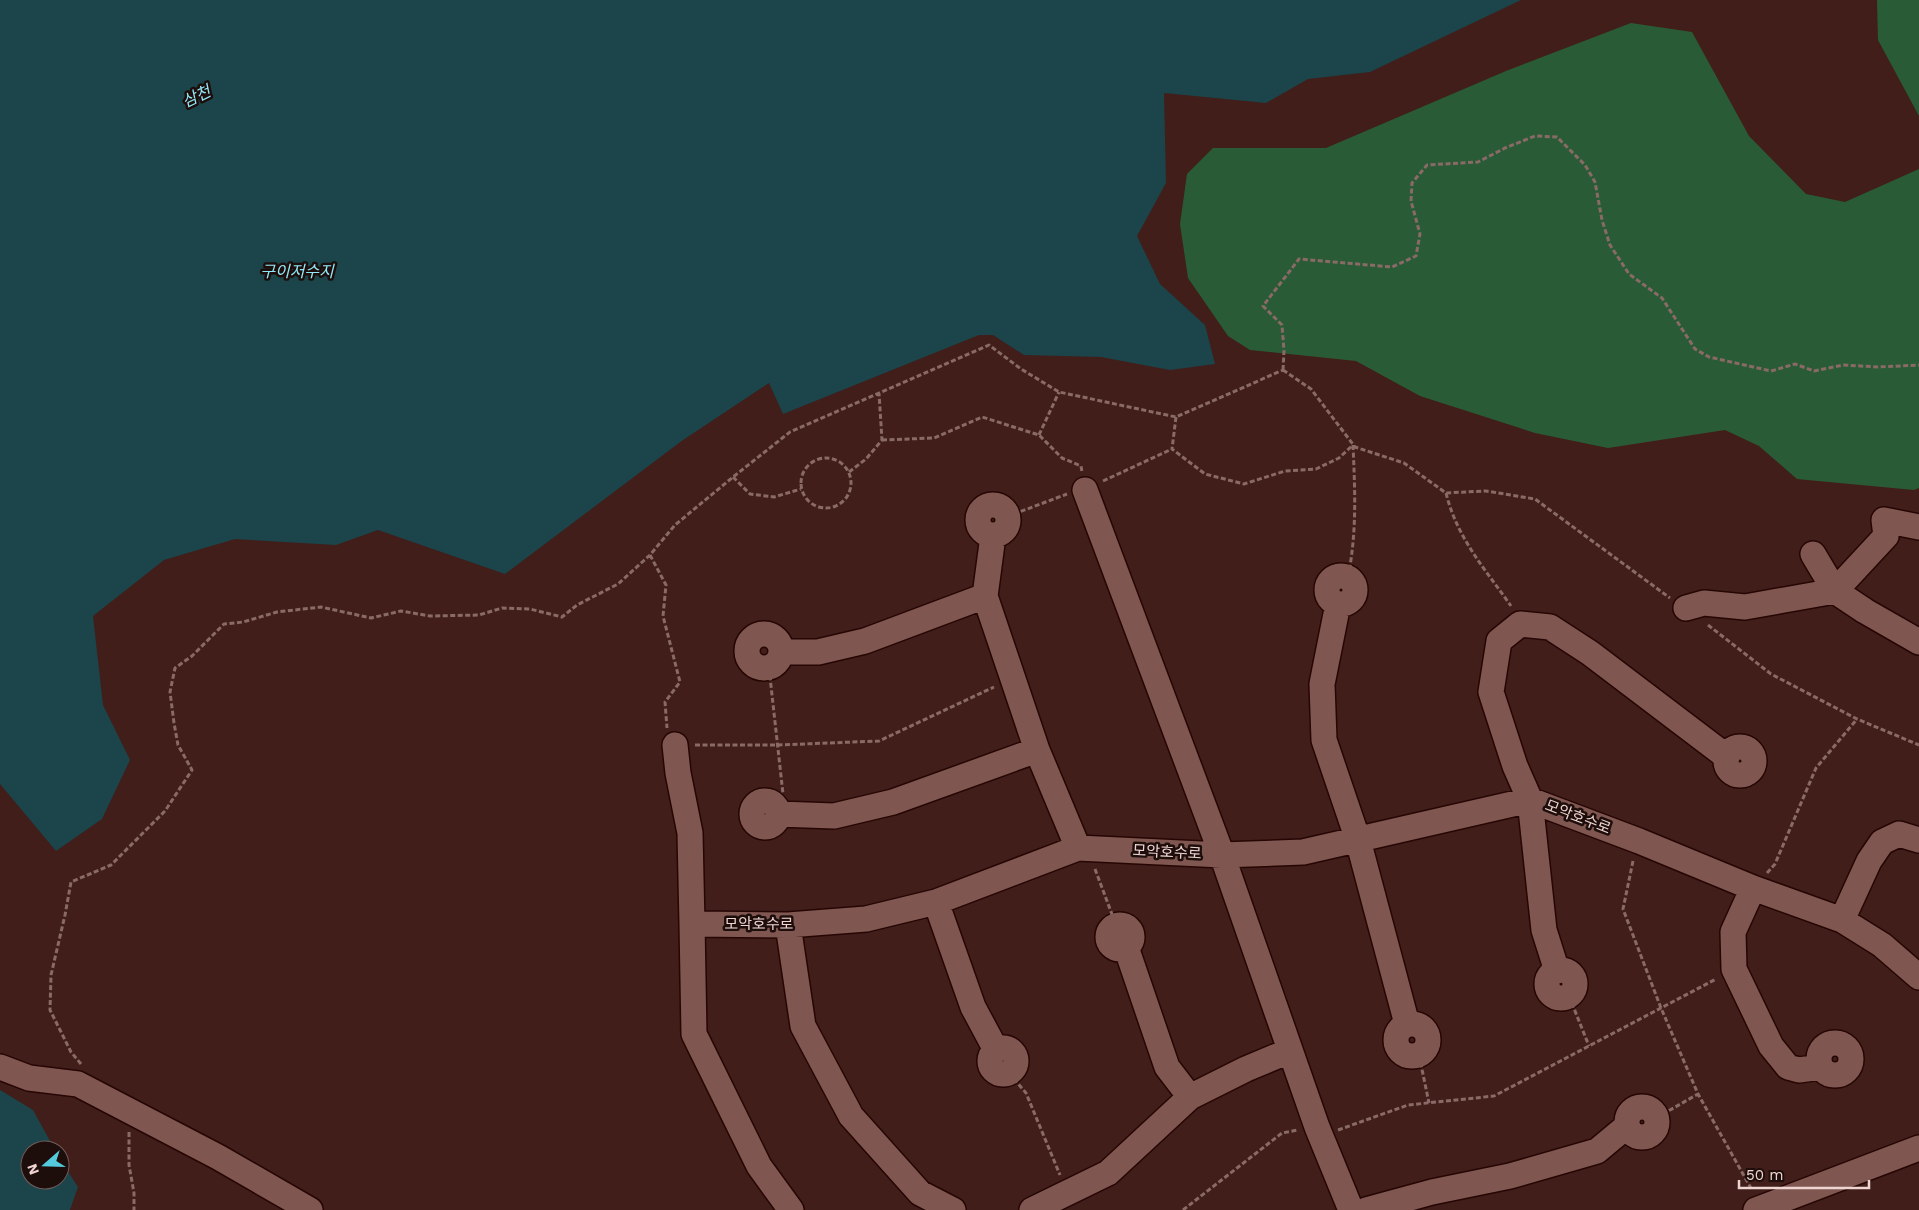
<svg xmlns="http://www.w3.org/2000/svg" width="1919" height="1210" viewBox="0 0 1919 1210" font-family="'Work Sans','Noto Sans KR',sans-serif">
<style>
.green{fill:#295c36}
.water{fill:#1b444b}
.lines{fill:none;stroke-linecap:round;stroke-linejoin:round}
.minor-casing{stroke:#260604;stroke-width:28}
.path{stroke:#896a66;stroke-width:3;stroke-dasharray:5 2.5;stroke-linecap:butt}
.minor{stroke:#7f5750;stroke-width:25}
.labels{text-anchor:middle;stroke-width:5;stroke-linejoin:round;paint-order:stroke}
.street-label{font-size:15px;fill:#eed5d1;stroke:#1d0d0b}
.water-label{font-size:16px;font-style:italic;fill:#90e9f9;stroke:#1d0d0b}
</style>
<rect width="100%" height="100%" fill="#411e19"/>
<!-- green -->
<path class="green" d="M1877,0H1919V116L1878,40Z
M1631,23L1692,32L1749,136L1806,194L1845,202L1919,169V488L1914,490L1797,479L1759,446L1725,430L1608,448L1535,433L1420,396L1356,361L1250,350L1228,336L1188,278L1180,224L1187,174L1213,148H1326L1506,71Z"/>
<!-- water -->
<path class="water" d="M0,0H1521L1370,72L1308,79L1266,103L1164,93L1166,183L1137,236L1160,284L1205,325L1215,364L1170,370L1101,357L1024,355L993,335H979L783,414L769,383L683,440L505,574L378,530L336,545L235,539L164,560L93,616L103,705L130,760L102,819L56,851L0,784Z
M0,1090L33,1110L55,1150H30V1180H60V1159L78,1187L70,1210H0Z"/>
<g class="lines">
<!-- minor casing -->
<g class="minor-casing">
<path id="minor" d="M1085,490L1222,855L1317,1127L1351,1210
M978 520a15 15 0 1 1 30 0a15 15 0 1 1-30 0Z
M1813,554L1835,591L1865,611L1919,642
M1327 590a14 14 0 1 1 28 0a14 14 0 1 1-28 0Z
M985,596L1037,750L1078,848
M1338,604L1322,684L1324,740L1358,840L1407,1024
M1686,608L1704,603L1745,607L1835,591L1886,536L1884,520L1919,527
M747 651a17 17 0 1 1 34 0a17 17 0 1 1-34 0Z
M782,652H818L865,641L985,596L993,536
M675,745L678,773L690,833L692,924
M1726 761a14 14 0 1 1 28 0a14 14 0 1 1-28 0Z
M752 814a13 13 0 1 1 26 0a13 13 0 1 1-26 0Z
M778,814L834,816L893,802L1037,750
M1753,888L1733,932L1734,969L1771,1046L1788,1067L1799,1070L1821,1067
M936,902L973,1007L996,1050
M1842,920L1869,861L1882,842L1899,834L1919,840
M1108 937a12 12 0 1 1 24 0a12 12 0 1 1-24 0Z
M788,925L803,1026L851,1116L920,1193L953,1210
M1126,947L1167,1067L1190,1097
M1547 984a14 14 0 1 1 28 0a14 14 0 1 1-28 0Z
M1557,971L1544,930L1530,800L1515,766L1491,692L1499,641L1520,624L1550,627L1590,653L1727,757
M1396 1040a16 16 0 1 1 32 0a16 16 0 1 1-32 0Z
M1819 1059a16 16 0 1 1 32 0a16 16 0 1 1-32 0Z
M990 1061a13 13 0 1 1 26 0a13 13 0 1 1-26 0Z
M0,1067L29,1078L78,1084L218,1157L310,1210
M1627 1122a15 15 0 1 1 30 0a15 15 0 1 1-30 0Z
M791,1210L759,1166L694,1034L692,924L788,925L866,919L936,902L1078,848L1222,855L1303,852L1530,800L1639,841L1753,888L1842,920L1882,945L1919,977
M1032,1210L1108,1173L1190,1097L1246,1069L1289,1051
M1366,1210L1432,1192L1510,1176L1597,1151L1627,1126
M1756,1210L1919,1148"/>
</g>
<!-- path -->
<path class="path" d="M1283,370L1284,351L1282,325L1263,306L1299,259L1392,267L1416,256L1420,234L1411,201L1412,183L1427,165L1478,162L1505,148L1535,136L1557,137L1585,165L1595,182L1602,220L1610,245L1629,274L1662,298L1695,349L1709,357L1771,371L1795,364L1814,371L1843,365L1878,367L1919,365
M1283,370L1311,389L1355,447L1404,463L1446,493L1486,491L1535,499L1670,598
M1176,417L1172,449L1205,474L1244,484L1285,471L1316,469L1339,458L1353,445
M1039,435L1059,392
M882,440L934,438L982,417L1039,435L1062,458L1081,466L1082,472
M801 483a25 25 0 1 1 50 0a25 25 0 1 1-50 0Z
M849,472L866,459L882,440L879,393
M733,477L750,494L774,497L801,489
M1103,481L1172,449
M1446,493C1457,538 1485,569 1511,606
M1009,520L1014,514L1067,494
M650,555L666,585L663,616L680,682L665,702L667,728
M1348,577C1357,532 1355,491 1353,445
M1708,625L1771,674L1857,719L1919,745
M769,668L783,794
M695,745H778L879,741L994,687
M1633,861L1623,909L1661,1008L1698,1094L1752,1190
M1095,869L1116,925
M1767,873L1775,864L1816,768L1857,719
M1569,996L1589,1046
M1419,1055L1429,1103
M81,1064L71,1052L50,1010L51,975L65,915L71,882L111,865L165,811L192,770L178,745L174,723L170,692L175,668L192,656L224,624L243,622L277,612L321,607L371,618L401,611L430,616L479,615L502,608L530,609L562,617L577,605L618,584L650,555L675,525L733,477L790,432L989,345L1021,369L1059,392L1176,417L1283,370
M1009,1073L1026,1093L1060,1175
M1656,1118L1698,1094
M1338,1130L1408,1105L1494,1096L1716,979
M129,1132V1165L134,1193V1210
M1183,1210L1282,1133L1298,1130"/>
<!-- minor -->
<use href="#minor" class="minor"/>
</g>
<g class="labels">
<!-- street labels -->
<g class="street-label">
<text transform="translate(1578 817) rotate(21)" y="5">모악호수로</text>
<text transform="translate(1167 852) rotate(3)" y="5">모악호수로</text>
<text x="759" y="929">모악호수로</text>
</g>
<!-- water labels -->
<g class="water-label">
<text transform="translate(196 96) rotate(-26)" y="6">삼천</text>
<text x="297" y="277">구이저수지</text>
</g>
</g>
<!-- north arrow -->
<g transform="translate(45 1165) rotate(250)"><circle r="24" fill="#1d0d0b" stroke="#715d5a"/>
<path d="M0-4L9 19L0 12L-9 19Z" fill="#54cadd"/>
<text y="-8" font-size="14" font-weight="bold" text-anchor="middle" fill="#eed5d1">N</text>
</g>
<!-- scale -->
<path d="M1739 1180v8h130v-8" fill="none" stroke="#eed5d1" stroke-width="2.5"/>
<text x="1746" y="1180" font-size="15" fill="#eed5d1" stroke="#1d0d0b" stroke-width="4" paint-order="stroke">50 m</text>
</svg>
